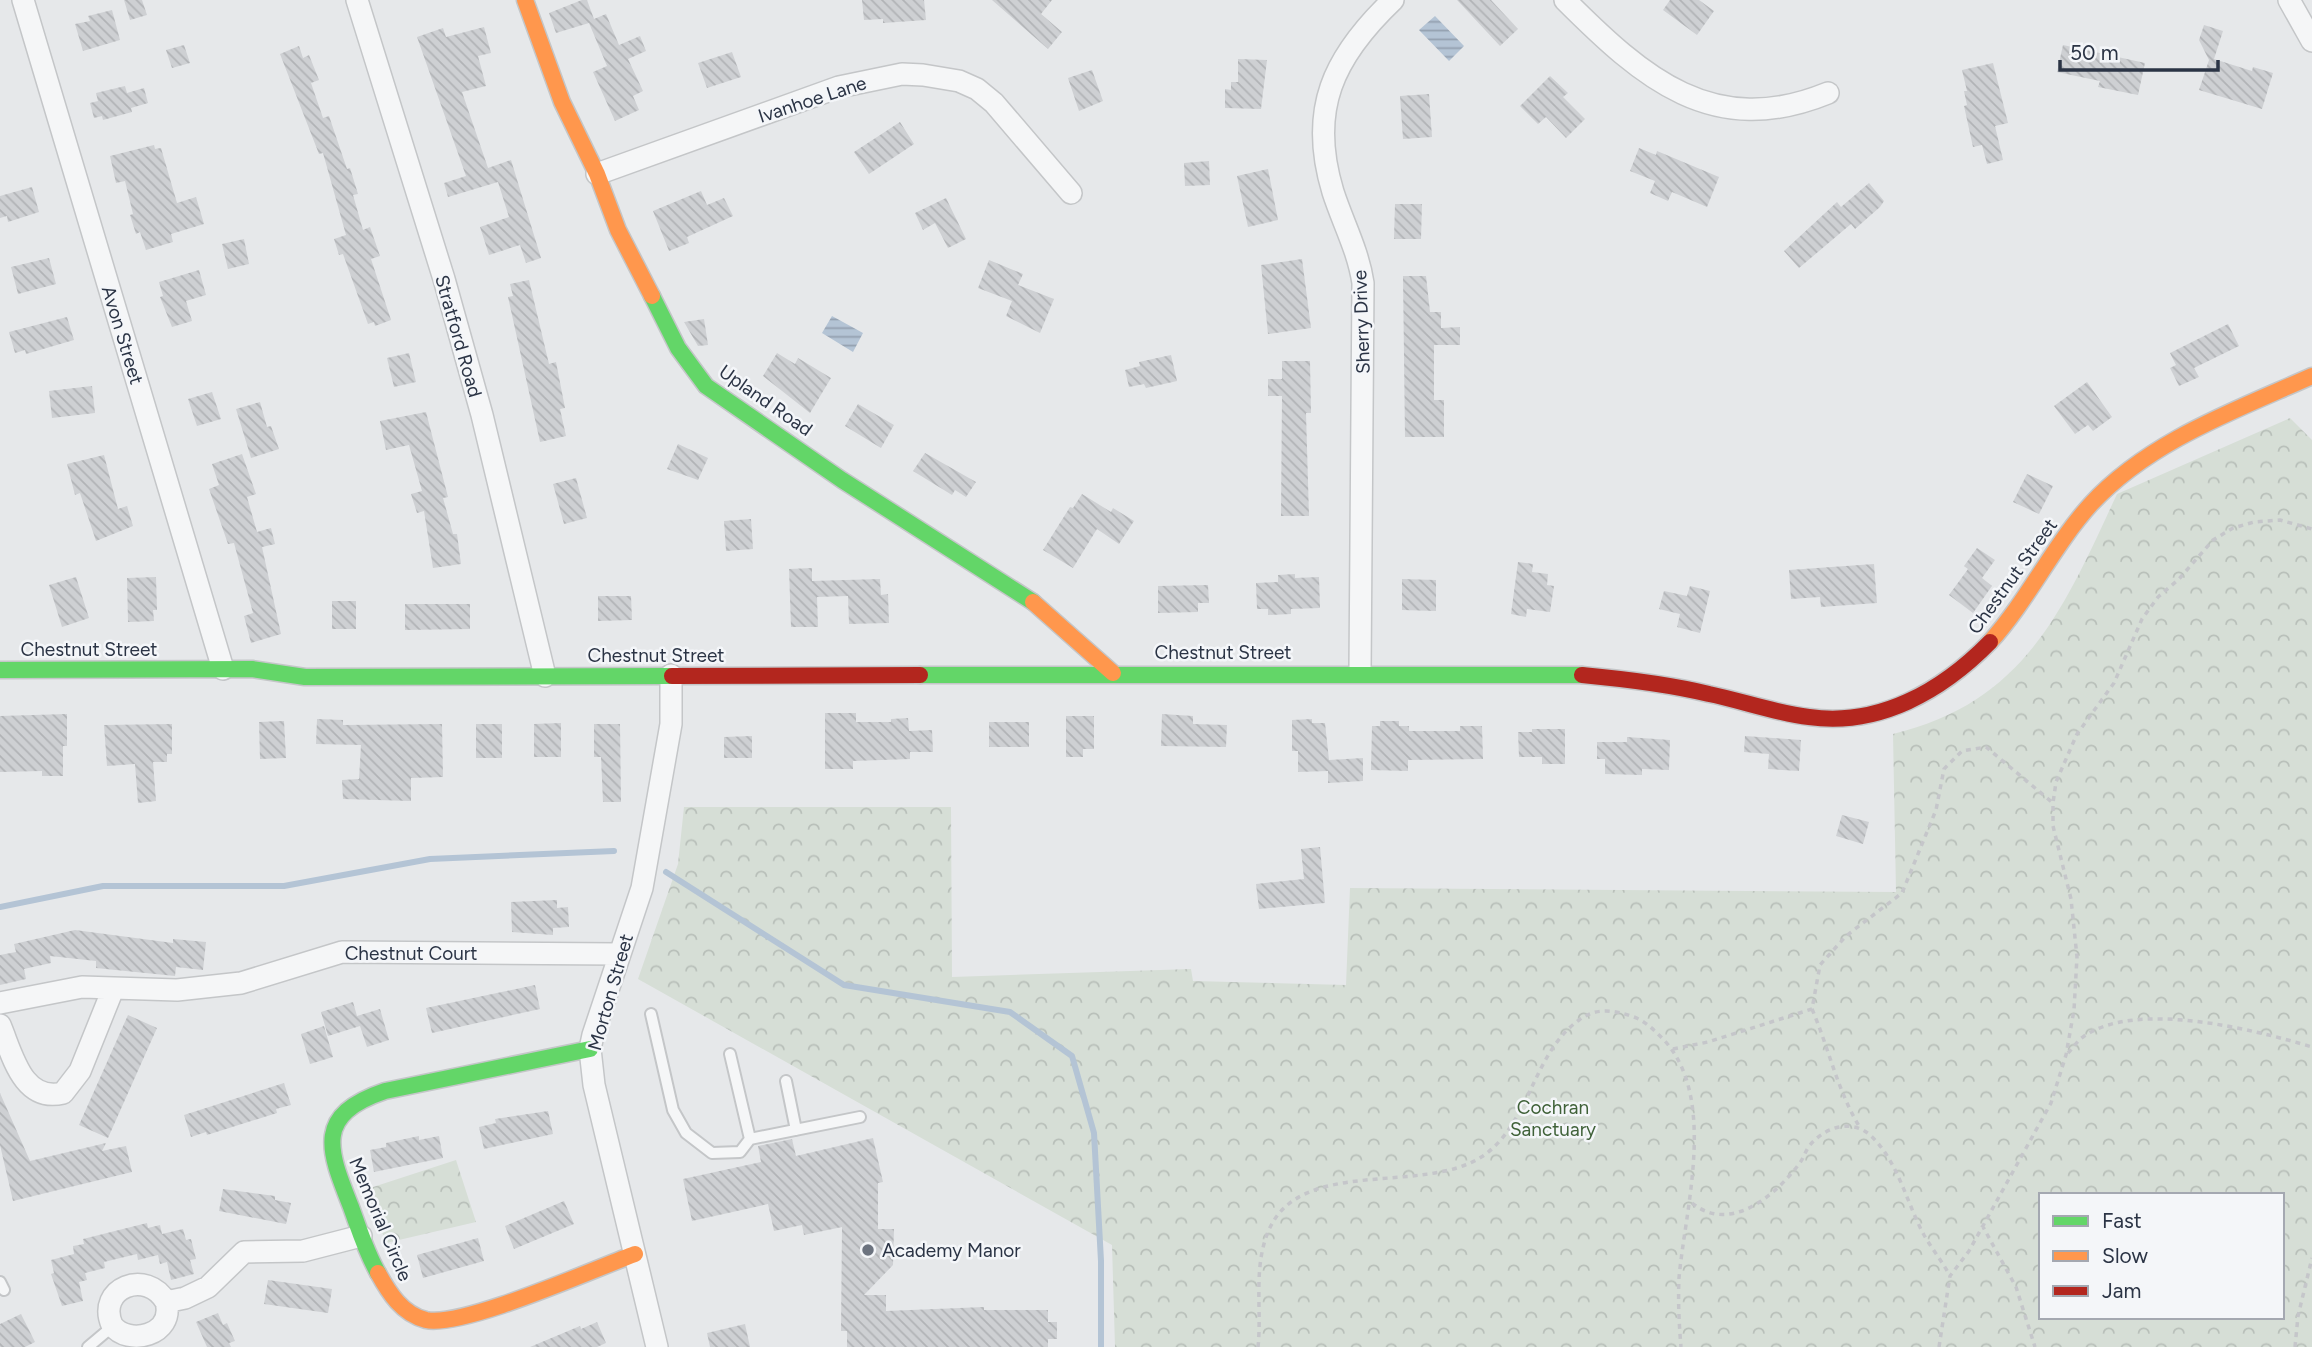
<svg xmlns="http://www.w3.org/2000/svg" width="2312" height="1347" viewBox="0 0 2312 1347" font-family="Figtree,sans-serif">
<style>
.forest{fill:url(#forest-crowns);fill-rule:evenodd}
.water{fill:url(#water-rules)}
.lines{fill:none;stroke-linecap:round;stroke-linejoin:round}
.stream{stroke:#b4c4d5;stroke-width:6}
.building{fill:url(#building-back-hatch)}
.lane-casing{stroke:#c4c6c8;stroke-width:14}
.street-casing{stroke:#c4c6c8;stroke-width:24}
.fast-casing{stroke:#c4c6c8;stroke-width:19}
.slow-casing{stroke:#c4c6c8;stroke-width:19}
.jam-casing{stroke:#c4c6c8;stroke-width:19}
.path{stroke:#c5c6ca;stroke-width:3.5;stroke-dasharray:5 5;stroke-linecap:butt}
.lane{stroke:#f5f6f7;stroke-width:10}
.street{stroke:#f5f6f7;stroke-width:21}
.fast{stroke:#63d668;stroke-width:16}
.slow{stroke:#ff974d;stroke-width:16}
.jam{stroke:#b3261e;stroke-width:16}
.poi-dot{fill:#6c737f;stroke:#f4f6f9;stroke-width:2.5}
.labels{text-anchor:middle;stroke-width:5;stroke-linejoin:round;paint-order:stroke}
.street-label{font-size:19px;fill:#2b3445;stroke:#f4f6f9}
.park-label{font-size:19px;fill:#3f6138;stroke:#f4f6f9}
.poi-label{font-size:19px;fill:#2b3445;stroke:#f4f6f9;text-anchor:start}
</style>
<defs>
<pattern id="forest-crowns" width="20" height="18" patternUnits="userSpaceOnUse" patternTransform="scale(1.75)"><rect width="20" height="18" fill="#d6ded6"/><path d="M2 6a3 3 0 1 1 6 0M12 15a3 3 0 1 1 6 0" fill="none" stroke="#b8bfb9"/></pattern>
<pattern id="water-rules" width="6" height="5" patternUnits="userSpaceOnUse" patternTransform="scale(1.75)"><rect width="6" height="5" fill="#b4c4d5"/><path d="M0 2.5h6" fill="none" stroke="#93a0af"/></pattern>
<pattern id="building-back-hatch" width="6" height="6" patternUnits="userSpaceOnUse" patternTransform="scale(1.75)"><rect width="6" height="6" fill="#ced0d3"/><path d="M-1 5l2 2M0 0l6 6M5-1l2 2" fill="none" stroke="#b1b3b6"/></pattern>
</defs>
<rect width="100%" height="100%" fill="#e6e8ea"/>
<!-- forest -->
<path class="forest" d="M2290,418L2312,440V1347H1115L1112,1245L638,979L678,864L684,807H951L952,977L1191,969L1193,981L1346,985L1350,888L1896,892L1893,734C2026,702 2064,608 2117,494ZM2041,1195H2282V1317H2041Z
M456,1160L476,1222L386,1243L367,1189Z"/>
<!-- water -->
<path class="water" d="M1435,16L1464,46L1449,61L1419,30Z
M832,316L863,333L853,352L822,333Z"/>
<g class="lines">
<!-- stream -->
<path class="stream" d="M666,872L844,985L1010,1012L1072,1056L1094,1133L1101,1261V1347
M0,907L103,886H284L430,859L614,851"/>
</g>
<!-- building -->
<path class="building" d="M124,0H142L147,15L130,20Z
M582,0H587L594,19L606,14L619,45L640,36L646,51L628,59L643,91L633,96L639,110L615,121L593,72L607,66L589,23L556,33L549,13Z
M862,0H924L926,20L883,23V19L864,20Z
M992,0H1052L1041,14L1062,32L1048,49Z
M1457,0H1491L1518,29L1500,46Z
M1670,0H1699L1714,11L1697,35L1663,10Z
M112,10L120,40L83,51L75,24L90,21L88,16Z
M2204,25L2223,31L2214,59L2252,71L2253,67L2273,73L2262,109L2199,90L2209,60L2199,40Z
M484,27L491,53L478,56L486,86L462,92L488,168L511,160L541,258L526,263L520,245L489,255L480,227L509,217L498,182L448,197L444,183L466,176L417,37L443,28L446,37Z
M184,45L190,63L172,68L166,50Z
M2063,45L2145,63L2138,95L2098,87L2100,81L2057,72Z
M299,46L303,58L309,55L319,80L311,83L323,118L329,116L347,169L350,168L358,194L353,195L363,230L370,227L380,256L371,259L391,320L375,326L374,322L368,324L343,254L339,255L334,239L346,235L323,153L319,154L280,54Z
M732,52L741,77L707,88L698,63Z
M1238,59L1267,60L1261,109L1225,108V89L1231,90V82H1238Z
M1993,63L2008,123L1995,126L2003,160L1987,164L1982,145L1973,147L1964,106L1967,105L1964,91H1967L1962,70Z
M1092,70L1103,101L1079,111L1068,78Z
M1550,76L1568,93L1563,97L1585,119L1566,138L1546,117L1538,124L1520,106Z
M125,86L127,93L144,88L148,103L131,108L132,112L103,120L102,116L94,118L90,103L98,101L96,93Z
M1429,94L1432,137L1403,139L1400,96Z
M900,122L914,144L869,174L854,152Z
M154,145L155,149L161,148L177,203L196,197L204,224L171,234L173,242L146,250L140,232L136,234L130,215L133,214L125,181L116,183L110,156Z
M1639,148L1656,155L1657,151L1719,177L1707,207L1672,192L1668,201L1650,193L1655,181L1630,171Z
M1209,161L1210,185L1185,186L1184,163Z
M1268,169L1278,220L1248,227L1237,176Z
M1869,183L1884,201L1880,207L1855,229L1851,224L1799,268L1784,251L1837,202L1841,207Z
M32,187L39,212L8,222L7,216L0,218V196Z
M701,191L707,205L724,198L733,216L687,237L689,243L669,251L653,211Z
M946,198L966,239L948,248L935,223L923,230L915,213Z
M1395,204H1422L1421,239H1394Z
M244,239L249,264L228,269L222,244Z
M49,258L56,284L18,294L11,267Z
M1302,259L1311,328L1268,334L1261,265Z
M989,260L1023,274L1018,285L1054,299L1040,333L1006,316L1012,301L978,288Z
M199,270L206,295L186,301L192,321L172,327L160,297L163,296L159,282Z
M1403,276H1426L1430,312H1441V328L1460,327V345H1434V400H1444V437H1405Z
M529,280L549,364L556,362L565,408L560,409L566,436L540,442L508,297L513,296L510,284Z
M67,317L74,340L26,354L25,350L15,353L9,332Z
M704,319L708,345L698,346L684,322Z
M2228,324L2239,346L2194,368L2199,377L2179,386L2170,368L2176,365L2170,353Z
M409,353L416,382L394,387L387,358Z
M777,353L795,364L798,358L831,378L810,413L763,376Z
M1171,355L1177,381L1146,388L1144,384L1129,387L1125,370L1140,366L1139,362Z
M1282,361H1310L1311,413H1306L1309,516H1281L1282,396H1268V379H1282Z
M2087,382L2112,417L2093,431L2088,425L2075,434L2054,406Z
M92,386L95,413L52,418L49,391Z
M212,392L221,419L197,426L188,399Z
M260,402L267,427L271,426L279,449L251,458L236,409Z
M858,404L894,425L881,448L845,426Z
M426,412L448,497L443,498L453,534H457L461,564L433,568L424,511L417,513L411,494L422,491L409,445L386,450L380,421Z
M678,444L708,458L698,480L667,469Z
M925,453L976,482L966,497L955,490L952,495L913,471Z
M242,454L256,494L247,497L257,532L271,528L275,544L262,547L281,634L251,643L244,616L253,613L234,543L228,544L209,489L219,485L212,464Z
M104,455L118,509L127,506L133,526L96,541L80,493L75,495L67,464Z
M2027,474L2053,486L2039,514L2013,502Z
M576,478L587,518L564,524L553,484Z
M1082,494L1111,512L1113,508L1134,521L1119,544L1097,529L1073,568L1043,550L1070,507L1073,508Z
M751,519L753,549L726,551L724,521Z
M1977,548L1995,560L1982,578L1992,586L1973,613L1949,595L1968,569L1964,566Z
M1518,562L1533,564L1532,572L1548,574L1547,585L1554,586L1550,612L1527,609L1526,617L1511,614Z
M1874,564L1877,603L1821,607L1820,597L1791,599L1789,570Z
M812,568V581L880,579L881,595L888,594L889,623L849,624L848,596L817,597L818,627H791L789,569Z
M1295,574V578L1319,577L1320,608L1291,609V614L1268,615V609H1257L1256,583L1278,582V575Z
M76,577L89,618L62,627L49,585Z
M156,577L157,610H153L154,621L128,622L127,578Z
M1402,579L1436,580V611L1402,610Z
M1208,585L1209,603H1198V612L1158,613V586Z
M1690,586L1710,591L1700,633L1677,627L1680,614L1659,609L1664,591L1687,596Z
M598,596H631L632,620L598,621Z
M332,601H356V629H332Z
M405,604H470V629L405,630Z
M825,713H856V722H891V719L908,718L909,731L932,730L933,752H910V759L853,761V769H825Z
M67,714V746H63V776H42V771L0,772V716Z
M1162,714L1193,716V724L1227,725L1226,747L1161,746Z
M1066,716H1094V749H1083V757H1066Z
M317,719L343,720V725L442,724L443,777L411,778V801L343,799L342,780L359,779L361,745L316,744Z
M1312,719V723H1325L1329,760L1363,758V781L1328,783V771L1298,772V751H1292V720Z
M284,721L286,758L260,759L259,722Z
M1380,721H1399V726H1409V731H1460V726H1482L1483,759L1408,760V771L1371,770L1372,726H1380Z
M989,722H1029V747H989Z
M561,723V757H534V724Z
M172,724V754H167V762H153L156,801L138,803L135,764L107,766L104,725Z
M476,724H502V758H476Z
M594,724H620L621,802H603L601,757H594Z
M1532,729H1565V764H1542V757H1519L1518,732H1532Z
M752,736V758H724V737Z
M1745,736L1801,740L1799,771L1768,769L1769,754L1744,752Z
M1627,737L1670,740L1669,770L1642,769V775L1605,774V759H1597V742H1627Z
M1842,815L1869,822L1863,844L1836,836Z
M1320,847L1325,903L1259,909L1256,884L1304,879L1301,849Z
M557,900V908L568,907L569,927L553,928V935L512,932L511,902Z
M75,930L173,943V939L206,942L203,970L176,967L175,976L96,968V961L50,956L51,963L24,969L26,979L0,985V955L16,952L14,944Z
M535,985L540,1009L432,1033L426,1008Z
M353,1002L357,1016L380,1009L389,1040L367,1047L360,1026L328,1036L321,1012Z
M128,1015L157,1028L108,1138L79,1125Z
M324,1026L333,1057L310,1064L301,1034Z
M284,1083L291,1105L276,1109L277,1113L207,1135L206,1132L191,1137L184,1115Z
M0,1093L30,1161L106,1143L102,1151L126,1146L132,1172L13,1201L0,1145Z
M548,1111L553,1134L484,1149L479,1127L496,1123L495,1119Z
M419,1136V1140L439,1136L443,1158L374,1172L370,1150L386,1147V1143Z
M873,1138L883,1182L878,1183V1229H894L893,1265L864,1295H886V1311L984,1307V1310H1048V1322H1057V1339H1048V1347H847V1331H841L842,1227L804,1235L802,1225L774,1231L768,1204L692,1221L683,1179L761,1162L758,1146L792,1139L796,1156Z
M223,1189L275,1196V1200L291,1203L286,1224L219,1211Z
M564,1201L574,1224L514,1249L505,1226Z
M147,1223L148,1228L160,1225L162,1234L183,1229L186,1240L191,1239L196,1259L190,1260L194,1274L171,1280L167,1262L160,1264L158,1255L138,1260L137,1254L104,1262L105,1268L85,1273L87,1280L79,1282L83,1301L62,1306L51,1274L54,1273L51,1260L74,1254L73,1246L84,1244L83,1239Z
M478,1238L484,1261L423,1278L417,1255Z
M268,1280L332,1289L328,1313L264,1304Z
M218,1313L223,1325L227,1323L235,1341L229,1343L231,1347H207L196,1322Z
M21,1314L35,1342L25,1347H0V1324Z
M597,1322L606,1343L597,1347H530L580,1326L581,1329Z
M745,1324L750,1347H710L707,1333Z"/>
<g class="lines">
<!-- lane casing -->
<g class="lane-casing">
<path id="lane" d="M651,1014L673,1110L686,1133L712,1153L740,1152L750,1139L730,1054
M786,1081L796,1130
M750,1139L860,1117
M0,1282L4,1290
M88,1347L113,1326"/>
</g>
<!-- street casing -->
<g class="street-casing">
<path id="street" d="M23,0L223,669
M357,0L444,279L482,415L545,676
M1565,0C1643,78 1713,140 1828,93
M2289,0L2312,41
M597,174L839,87L902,74L923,75L959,81L977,89L994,103L1071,193
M1360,672L1363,283C1358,250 1343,223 1333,192C1308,110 1333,57 1393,0
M0,1003L82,987L177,990L241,983L342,952L619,954
M0,1025C12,1053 22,1103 63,1093L80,1071L113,989
M166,1302C175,1335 128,1347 112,1325C96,1288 147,1268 166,1302L185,1298L208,1287L244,1252L303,1251L361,1236
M657,1347L594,1085L590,1049L593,1035L642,888L671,724V675"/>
</g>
<!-- fast casing -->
<g class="fast-casing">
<path id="fast" d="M652,296L678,348L706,386L842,480L1033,602
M0,670L252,669L305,677L672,676
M920,675H1582
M378,1273C366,1252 359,1229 351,1207C328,1149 314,1115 385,1091L590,1049"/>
</g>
<!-- slow casing -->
<g class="slow-casing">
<path id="slow" d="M525,0L562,102L597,174L618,230L652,296
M1033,602L1113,673
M1990,642C2028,600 2053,546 2091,504C2149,441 2236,410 2312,376
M378,1273C389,1293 402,1314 426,1320C462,1328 594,1269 635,1254"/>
</g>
<!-- jam casing -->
<g class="jam-casing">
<path id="jam" d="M1582,675C1625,679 1668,684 1709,694C1743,701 1775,713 1809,717C1879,727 1942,691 1990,642
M672,676L920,675"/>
</g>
<!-- path -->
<path class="path" d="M1812,1009C1829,1049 1837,1089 1859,1126
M1673,1049L1708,1042L1812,1009L1820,965L1846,936L1902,893L1936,810L1944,769L1962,751L1986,747L2053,803
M2068,1053C2073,1048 2077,1041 2083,1037C2135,999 2256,1030 2312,1047
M1692,1203C1730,1234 1775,1196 1799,1164C1804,1158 1805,1151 1810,1145C1825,1127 1852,1118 1871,1136C1898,1161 1907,1204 1924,1235C1932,1249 1942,1261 1950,1276
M1982,1225L2016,1287L2035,1347
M1258,1347C1262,1309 1253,1269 1268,1232C1299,1155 1424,1196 1483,1156C1531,1122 1532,1054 1579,1020C1596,1007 1615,1010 1634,1017C1645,1021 1654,1030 1663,1039C1718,1097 1685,1209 1679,1278C1678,1301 1679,1324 1681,1347
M1939,1347L1950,1276L1969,1251L2051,1103L2066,1055L2074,1010L2077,957L2071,899L2053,826V803L2056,782L2077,734L2114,683L2142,619L2158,597L2179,579L2213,540L2233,528L2254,522L2280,520L2312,529
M2295,1347L2298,1316L2312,1258"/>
<!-- lane -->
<use href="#lane" class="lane"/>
<!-- street -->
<use href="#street" class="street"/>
<!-- fast -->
<use href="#fast" class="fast"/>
<!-- slow -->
<use href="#slow" class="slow"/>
<!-- jam -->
<use href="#jam" class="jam"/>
</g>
<!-- markers -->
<circle class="poi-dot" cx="868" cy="1250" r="7"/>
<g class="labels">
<!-- street labels -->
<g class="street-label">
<text transform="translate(812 99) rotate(-18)" y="7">Ivanhoe Lane</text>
<text transform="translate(1361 322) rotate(-92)" y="7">Sherry Drive</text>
<text transform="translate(123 335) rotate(73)" y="7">Avon Street</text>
<text transform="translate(459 336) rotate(74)" y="7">Stratford Road</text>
<text transform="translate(766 400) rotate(35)" y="7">Upland Road</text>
<text transform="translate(2012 576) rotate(-54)" y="7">Chestnut Street</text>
<text x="89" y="656">Chestnut Street</text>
<text x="1223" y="659">Chestnut Street</text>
<text x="656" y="662">Chestnut Street</text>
<text x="411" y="960">Chestnut Court</text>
<text transform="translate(610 992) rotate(-74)" y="7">Morton Street</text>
<text transform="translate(381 1219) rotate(67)" y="7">Memorial Circle</text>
</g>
<!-- park labels -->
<g class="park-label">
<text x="1553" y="1114">Cochran<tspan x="1553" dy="22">Sanctuary</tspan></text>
</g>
<!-- poi labels -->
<g class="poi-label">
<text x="882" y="1257">Academy Manor</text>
</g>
</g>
<!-- legend -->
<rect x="2039" y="1193" width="245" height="126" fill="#f4f6f9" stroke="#a4a8b1" stroke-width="2"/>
<rect x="2053" y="1216" width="35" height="10" fill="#63d668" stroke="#a4a8b1" stroke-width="2"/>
<text x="2102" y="1228" font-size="21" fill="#2b3445">Fast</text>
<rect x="2053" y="1251" width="35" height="10" fill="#ff974d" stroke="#a4a8b1" stroke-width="2"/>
<text x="2102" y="1263" font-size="21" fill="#2b3445">Slow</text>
<rect x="2053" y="1286" width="35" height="10" fill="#b3261e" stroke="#a4a8b1" stroke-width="2"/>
<text x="2102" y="1298" font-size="21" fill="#2b3445">Jam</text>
<!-- scale -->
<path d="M2060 60v10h158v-10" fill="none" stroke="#2b3445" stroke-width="3.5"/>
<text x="2070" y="60" font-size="21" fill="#2b3445" stroke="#f4f6f9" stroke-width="5" paint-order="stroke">50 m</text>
</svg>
